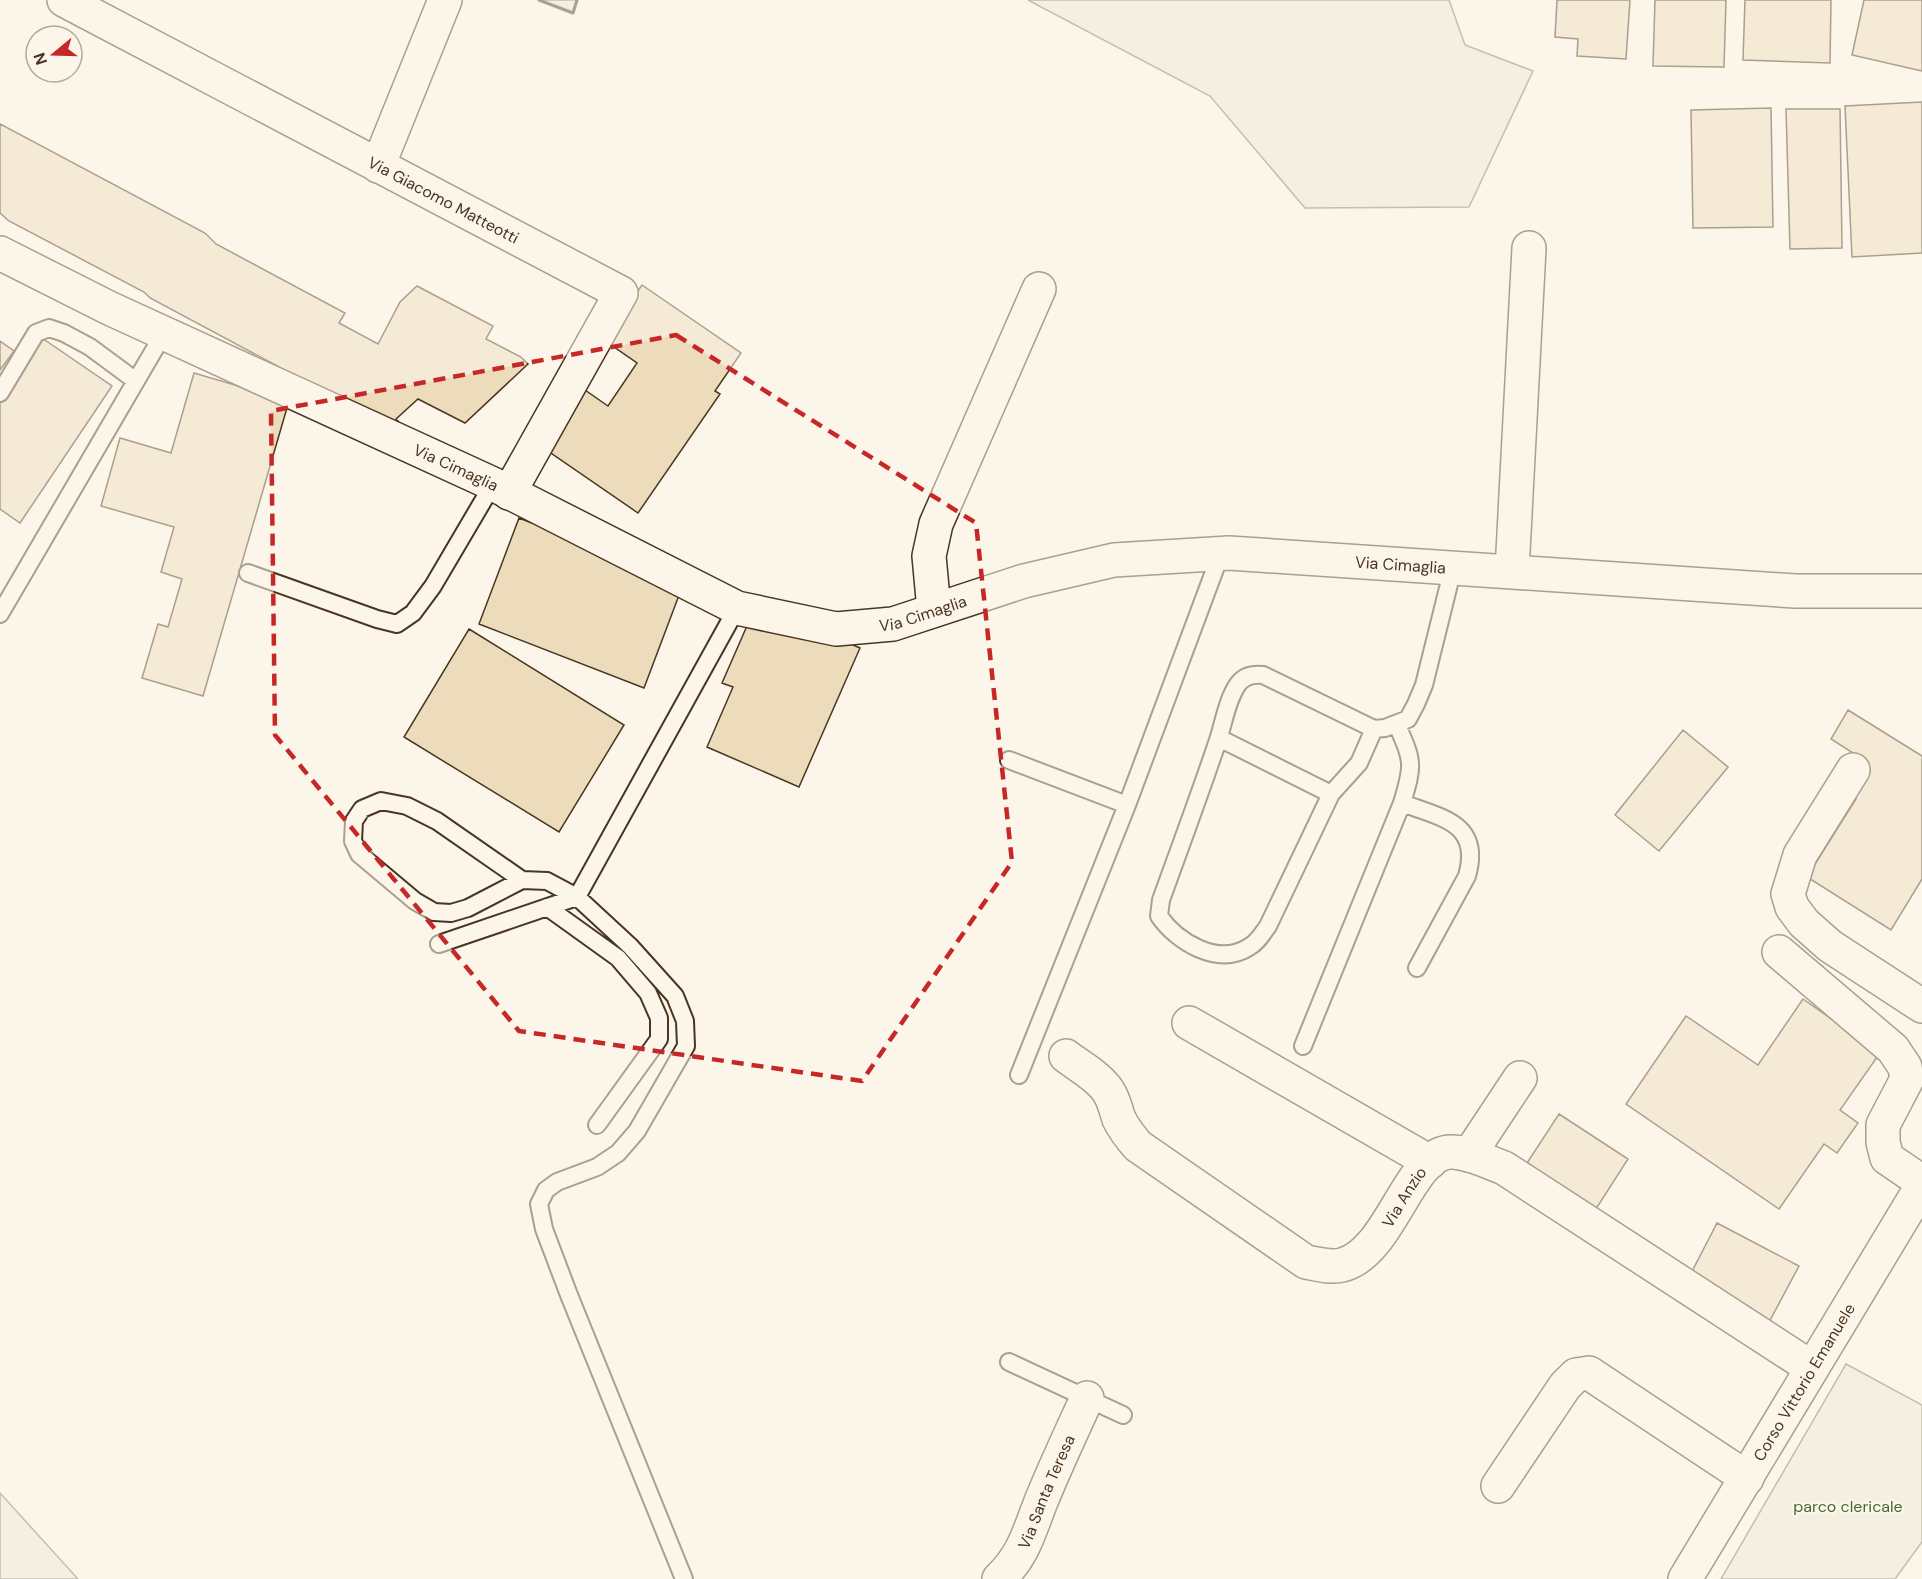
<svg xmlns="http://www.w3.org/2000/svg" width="1922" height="1579" viewBox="0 0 1922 1579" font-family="'DM Sans',sans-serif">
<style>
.green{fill:#ede6d9;stroke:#887966;stroke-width:1.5}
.parking{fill:#ede7d9;stroke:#887966;stroke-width:1.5}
.building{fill:#ecdcbc;stroke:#4a3520;stroke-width:1.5}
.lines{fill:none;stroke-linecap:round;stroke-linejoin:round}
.service-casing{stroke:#4a3520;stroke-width:20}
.minor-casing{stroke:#4a3520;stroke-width:36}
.primary-casing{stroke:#4a3520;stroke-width:36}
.service{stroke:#fbf6e9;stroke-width:16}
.minor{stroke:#fbf6e9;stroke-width:33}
.primary{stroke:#fbf6e9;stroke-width:33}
.wall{stroke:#4a3520;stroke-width:3}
.marked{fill:none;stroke:#c62828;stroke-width:4.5;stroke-dasharray:12 8;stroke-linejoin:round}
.labels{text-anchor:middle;stroke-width:4.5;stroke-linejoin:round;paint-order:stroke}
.street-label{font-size:16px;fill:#4a3520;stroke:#fbf6e9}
.park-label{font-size:16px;fill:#436837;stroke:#fbf6e9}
</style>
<rect width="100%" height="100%" fill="#fbf6e9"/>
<!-- green -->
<path class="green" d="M539,0H577L573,13Z
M1846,1364L1922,1405V1542L1895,1579H1721Z
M0,1493L78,1579H0Z"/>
<!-- parking -->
<path class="parking" d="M1028,0H1449L1465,45L1533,71L1469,207L1305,208L1210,96Z"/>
<!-- building -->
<path class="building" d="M1557,0H1630L1626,59L1577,56L1578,39L1555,37Z
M1655,0H1726L1724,67L1653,66Z
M1745,0H1831L1830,63L1743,60Z
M1864,0H1922V71L1852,55Z
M1922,102V253L1852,257L1845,106Z
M1771,108L1773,227L1693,228L1691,110Z
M1786,109H1840L1842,248L1790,249Z
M0,124L205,233L216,244L345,313L339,323L378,344L400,302L417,286L493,326L486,339L521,357L528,364L465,423L418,399L396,419L416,440L150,298L144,292L9,221L0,213Z
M642,285L741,353L715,391L720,394L638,513L532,440L572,381L608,406L637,363L604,340Z
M42,338L112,386L20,523L0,509V400Z
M0,341L14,351L0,370Z
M194,373L289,401L203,696L142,678L158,624L168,627L182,579L161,572L174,527L101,506L120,438L171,453Z
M519,518L684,582L644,688L479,624Z
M757,603L860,648L799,787L707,747L733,687L722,683Z
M469,629L624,725L559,832L404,737Z
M1848,710L1922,756V879L1891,930L1807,877L1856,799L1845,792L1864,760L1831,739Z
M1683,730L1728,767L1659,851L1615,815Z
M1803,999L1880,1053L1840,1110L1858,1123L1837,1153L1824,1144L1779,1209L1626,1104L1686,1016L1758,1065Z
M1559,1114L1628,1159L1594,1212L1525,1166Z
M1717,1223L1799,1266L1768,1324L1687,1281Z"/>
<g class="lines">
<!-- service casing -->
<g class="service-casing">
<path id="service" d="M0,393L36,333L49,328L64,333L90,347L136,381
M248,573L377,619L397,624L413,613L433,586L493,484
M0,614L164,333
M1219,738L1331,794L1268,926C1262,934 1258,942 1249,947C1218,967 1177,942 1159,916L1161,900C1180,847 1200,794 1218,740C1224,722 1227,700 1238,684C1244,676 1253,674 1263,675L1374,729L1385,728L1408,719L1416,704L1424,685L1453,568
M1009,760L1127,805
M1331,794L1359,763L1374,729
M1402,803C1442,818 1482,823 1467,876L1417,968
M522,880L437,821L407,806L381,801L362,809L354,821L353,841L359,854L415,901L434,912L451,913L468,908L522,880L547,881L577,897L630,946L675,996L685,1021L686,1046L637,1131L618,1153L597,1167L557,1182L546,1190L539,1204L544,1229L569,1295L684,1579
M547,907L618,958L648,993L659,1018V1039L597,1125
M439,944L577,897L737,608
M1303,1046L1402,803C1414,764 1413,761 1397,725
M1019,1075L1127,805L1221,553
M1009,1362L1123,1415"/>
</g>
<!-- minor casing -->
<g class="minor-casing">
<g id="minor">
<path id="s1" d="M64,0L621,293L509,493"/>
<path d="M378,166L445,0"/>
<path id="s2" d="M0,253L109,308L493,484L737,608L836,629L893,624L1024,581L1114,560L1229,553L1795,591H1922"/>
<path d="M1512,571L1529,248"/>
<path d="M934,610L929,556L936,524L1039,289"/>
<path d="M1853,770L1800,855L1788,894L1792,907L1804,923L1830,946L1922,1006"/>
<path d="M1779,952L1893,1049L1905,1067L1907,1079L1883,1125V1142L1887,1158L1922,1182"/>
<path d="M1189,1023L1430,1162"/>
<path id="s3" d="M1066,1056C1079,1066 1096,1075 1106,1088C1114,1098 1115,1108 1119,1119C1124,1129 1131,1138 1138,1146L1306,1262C1317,1264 1331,1268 1342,1265C1391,1253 1409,1152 1451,1152C1469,1152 1488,1162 1504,1168L1812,1368"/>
<path d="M1469,1155L1520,1078"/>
<path d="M1498,1486L1565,1386L1576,1375L1589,1373L1747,1478"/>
<path id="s4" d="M999,1579C1025,1554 1029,1531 1042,1499C1056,1465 1072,1431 1087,1398"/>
</g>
</g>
<!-- primary casing -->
<g class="primary-casing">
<g id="primary">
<path id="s5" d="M1685,1579L1922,1186"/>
</g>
</g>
<!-- service -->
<use href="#service" class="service"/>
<!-- minor -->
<use href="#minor" class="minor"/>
<!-- primary -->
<use href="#primary" class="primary"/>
<!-- wall -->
<path class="wall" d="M539,0L573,13L577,0"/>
</g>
<!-- marked area -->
<path d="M0 0H1922V1579H0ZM676,335L976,523L1012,862L862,1081L519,1031L275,735L271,411Z" fill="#fbf6e9" fill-opacity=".55" fill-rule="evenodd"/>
<path class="marked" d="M676,335L976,523L1012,862L862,1081L519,1031L275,735L271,411Z"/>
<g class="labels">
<!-- street labels -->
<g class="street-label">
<text dy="6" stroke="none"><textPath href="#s1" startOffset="429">Via Giacomo Matteotti</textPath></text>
<text dy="6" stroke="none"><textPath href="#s2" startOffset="504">Via Cimaglia</textPath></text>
<text dy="6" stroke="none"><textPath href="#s2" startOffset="1494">Via Cimaglia</textPath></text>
<text dy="6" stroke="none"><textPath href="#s2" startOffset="1008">Via Cimaglia</textPath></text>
<text dy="6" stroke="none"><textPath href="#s3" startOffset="453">Via Anzio</textPath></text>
<text dy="6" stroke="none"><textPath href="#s5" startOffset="230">Corso Vittorio Emanuele</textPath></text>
<text dy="6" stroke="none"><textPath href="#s4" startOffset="100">Via Santa Teresa</textPath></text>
</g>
<!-- park labels -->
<g class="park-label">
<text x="1848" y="1512">parco clericale</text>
</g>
</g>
<!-- north arrow -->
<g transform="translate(54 54) rotate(251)"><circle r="28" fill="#fbf6e9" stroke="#b4a999" stroke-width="1.5"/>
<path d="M0-4.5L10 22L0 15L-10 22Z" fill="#c62828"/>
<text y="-9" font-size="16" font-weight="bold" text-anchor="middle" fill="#4a3520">N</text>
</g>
</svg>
